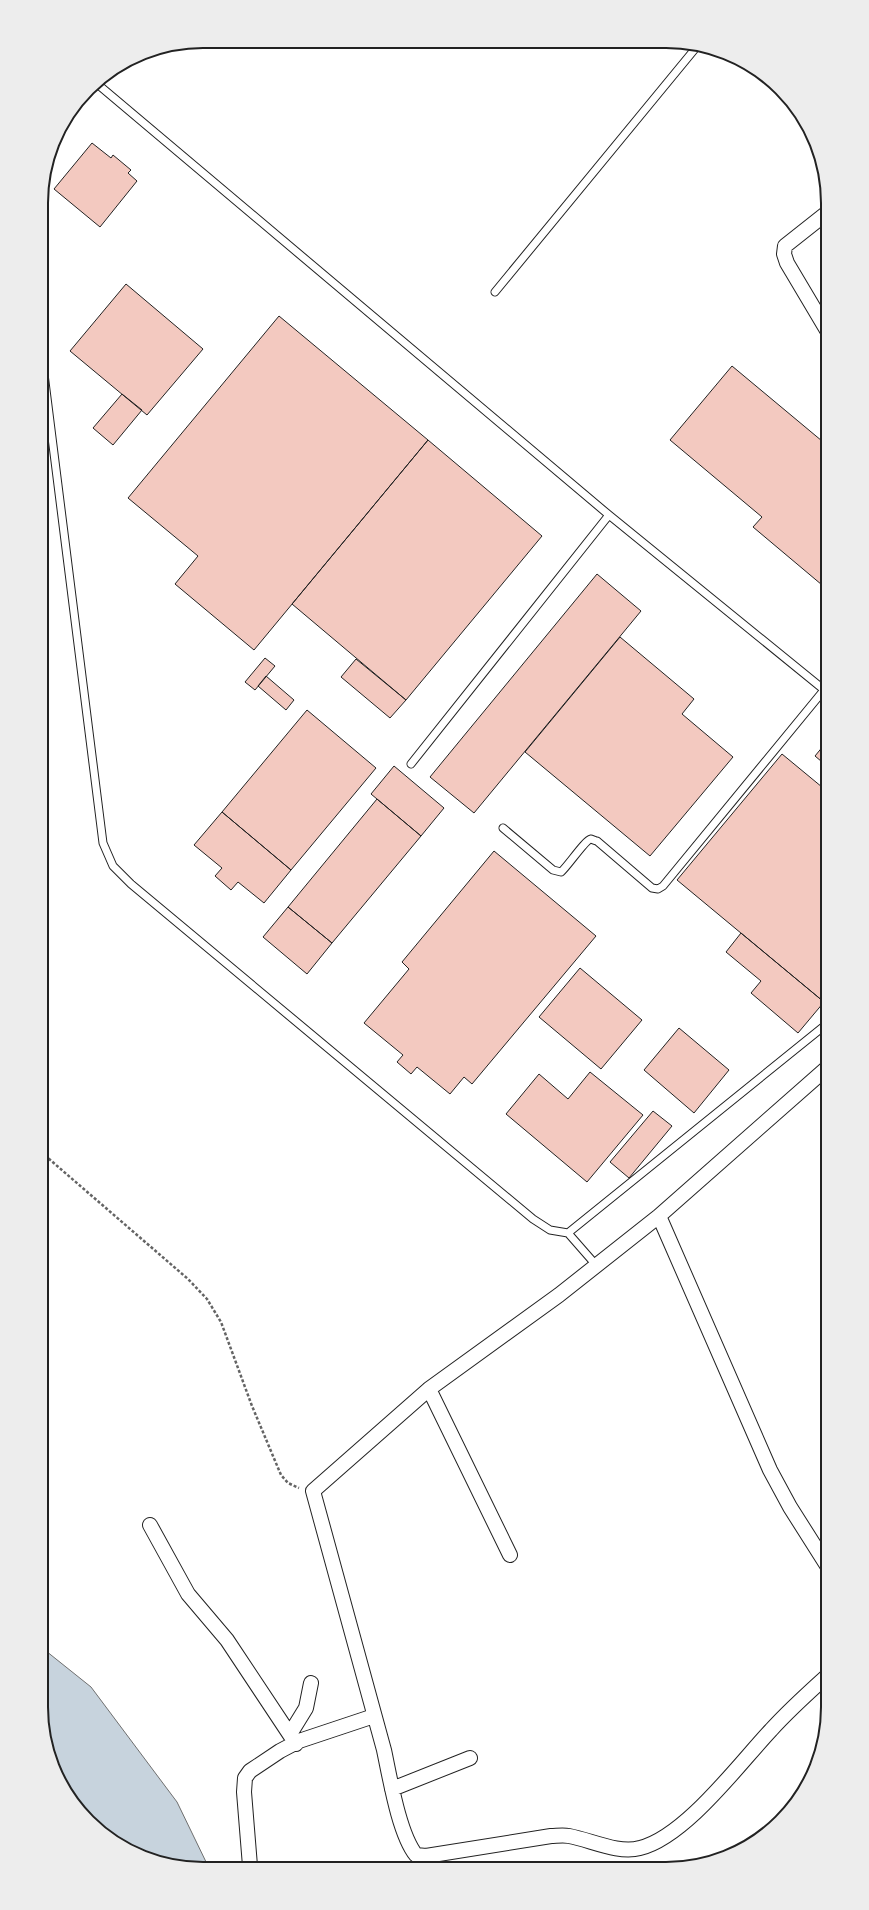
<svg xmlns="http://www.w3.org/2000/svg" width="869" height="1910" viewBox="0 0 869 1910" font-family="'Noto Sans',sans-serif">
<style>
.water{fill:#c7d3dd;stroke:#6f6f6f}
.building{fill:#f3c9c0;stroke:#222}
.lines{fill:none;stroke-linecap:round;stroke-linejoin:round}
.lane-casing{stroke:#222;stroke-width:9}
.street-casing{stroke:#222;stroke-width:16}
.path{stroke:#646464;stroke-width:2.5;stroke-dasharray:3 2;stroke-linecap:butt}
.lane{stroke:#fff;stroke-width:7}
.street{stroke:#fff;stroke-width:14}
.rim{fill:none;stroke:#222;stroke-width:2}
</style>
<rect width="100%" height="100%" fill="#fff"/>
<!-- water -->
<path class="water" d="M41,1647L91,1687L177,1802L208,1866H171L131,1852L96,1829L68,1797L47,1749L41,1707Z"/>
<!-- building -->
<path class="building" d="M92,143L111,158L113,155L131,170L128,173L137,181L100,227L54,189Z
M126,284L203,349L147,415L70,351Z
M279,316L428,440L254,650L175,584L198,556L128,498Z
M732,366L828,446V590L753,527L762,517L670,440Z
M122,394L142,410L113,445L93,428Z
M428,440L542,536L406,700L292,604Z
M597,574L641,611L474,813L430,777Z
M620,637L694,699L682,714L733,757L650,856L525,752Z
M265,658L275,666L255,690L245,682Z
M356,659L406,700L390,718L341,677Z
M266,676L294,700L286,710L258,686Z
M307,710L376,768L291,870L222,812Z
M824,745L828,748V767L815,756Z
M782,754L828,792V997L824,1002L677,880Z
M394,766L444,808L421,836L371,794Z
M377,799L421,836L332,943L288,907Z
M222,812L291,870L264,903L238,882L231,890L215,876L222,868L194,845Z
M494,851L596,936L472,1084L464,1077L450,1094L417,1067L411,1074L397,1062L403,1055L364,1023L409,969L402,962Z
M288,907L332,943L307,974L263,937Z
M741,933L824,1002L798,1033L751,993L761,981L726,952Z
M580,968L642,1020L601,1069L539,1017Z
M679,1028L729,1070L694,1113L644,1070Z
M590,1072L643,1115L587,1182L506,1114L539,1074L568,1099Z
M653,1111L672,1126L629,1178L610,1162Z"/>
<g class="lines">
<!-- lane casing -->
<g class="lane-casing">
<path id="lane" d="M95,82L609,515L828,693
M495,292L699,44
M41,350L103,843L113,866L131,884L533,1219L550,1230L568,1233L828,1023
M411,764L609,515
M503,828L553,870L561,872C568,866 585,840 591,839C591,839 596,841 597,841L652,888L658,889L663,886L824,690
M568,1233L596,1265"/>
</g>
<!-- street casing -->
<g class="street-casing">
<path id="street" d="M828,332L787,263L784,254L785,246L828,212
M659,1216L770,1470L790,1507L828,1567
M429,1389L510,1555
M150,1525L188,1594L227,1640L296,1744
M828,1675C808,1693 789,1710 771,1730C739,1764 685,1837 640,1848C618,1854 591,1840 569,1836C563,1835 556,1836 551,1836L426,1856L416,1855C399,1834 390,1778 384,1750L313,1491L429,1389L559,1295L659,1216L828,1067
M290,1734L306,1708L311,1683
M392,1789L470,1758
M250,1866L244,1792L245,1778L250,1771L280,1751L299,1741L374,1716"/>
</g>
<!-- path -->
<path class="path" d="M41,1152L188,1279L207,1299L221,1322L252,1406L281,1475L288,1483L299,1488"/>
<!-- lane -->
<use href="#lane" class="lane"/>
<!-- street -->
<use href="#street" class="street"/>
</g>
<!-- crop -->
<path d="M0 0H869V1910H0ZM203 48H666A155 155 0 0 1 821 203V1707A155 155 0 0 1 666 1862H203A155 155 0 0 1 48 1707V203A155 155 0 0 1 203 48Z" fill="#ededed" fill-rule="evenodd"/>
<path class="rim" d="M203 48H666A155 155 0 0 1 821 203V1707A155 155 0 0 1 666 1862H203A155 155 0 0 1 48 1707V203A155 155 0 0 1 203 48Z"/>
</svg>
